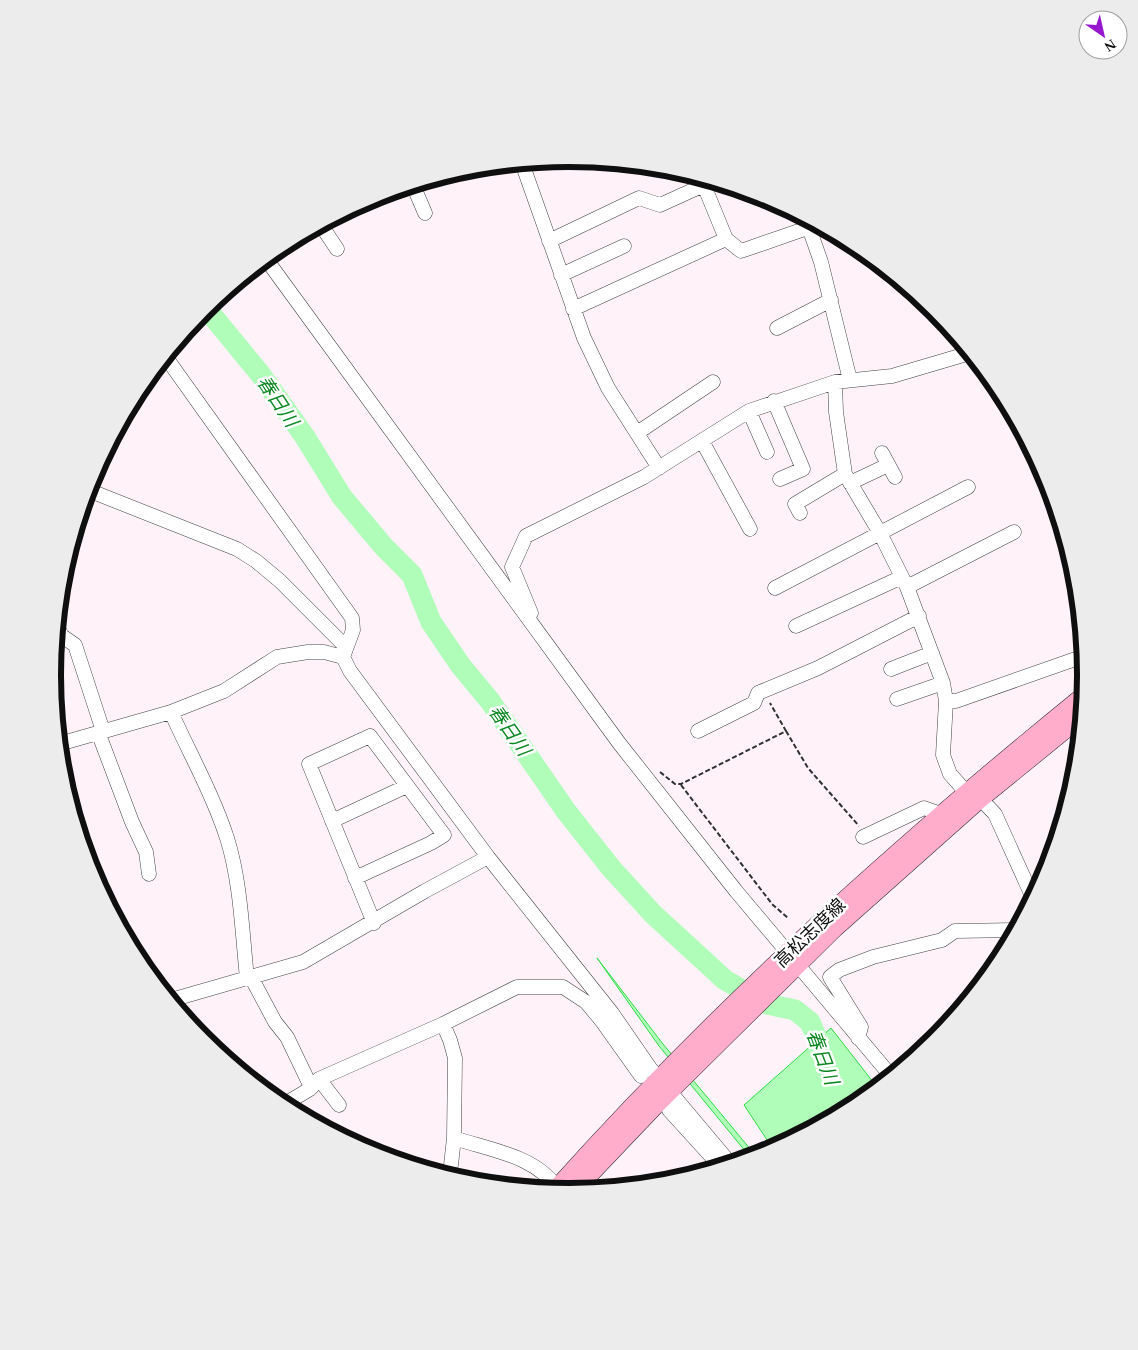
<svg xmlns="http://www.w3.org/2000/svg" width="1138" height="1350" viewBox="0 0 1138 1350" font-family="'Times New Roman','Noto Sans JP',serif">
<style>
.water{fill:#b0fcb9;stroke:#2fdb48}
.lines{fill:none;stroke-linecap:round;stroke-linejoin:round}
.river{stroke:#b0fcb9;stroke-width:21}
.minor-casing{stroke:#424242;stroke-width:15}
.secondary-casing{stroke:#313131;stroke-width:20}
.path{stroke:#313131;stroke-width:2;stroke-dasharray:5 2.5;stroke-linecap:butt}
.minor{stroke:#fff;stroke-width:14}
.secondary{stroke:#ffadcb;stroke-width:19}
.labels{text-anchor:middle;stroke-width:5;stroke-linejoin:round;paint-order:stroke}
.street-label{font-size:18px;fill:#0f0f0f;stroke:#fff}
.water-label{font-size:19px;font-style:italic;fill:#0c8822;stroke:#fff}
.rim{fill:none;stroke:#0f0f0f;stroke-width:6}
</style>
<rect width="100%" height="100%" fill="#fff2f8"/>
<!-- water -->
<path class="water" d="M597,958L663,1044L756,1156L750,1157L659,1046Z
M831,1028L877,1087L856,1105L773,1149L744,1105Z"/>
<g class="lines">
<!-- river -->
<path class="river" d="M206,308L261,375L305,437L342,497L384,547L412,575L431,622L461,666L490,701L566,811L611,868L653,914L725,980L767,1004L795,1010L810,1022L828,1065"/>
<!-- minor casing -->
<g class="minor-casing">
<path id="minor" d="M522,163L584,338L608,388L659,468
M413,185L425,213
M806,219L821,262L850,380
M321,225L337,249
M726,239L741,251L816,225
M549,241L639,198L660,205L704,185
M266,259L619,743L736,891L789,954
M561,275L624,246
M573,309L726,239L701,178
M777,328L831,300
M165,356L352,618L353,630L343,657L350,671L488,857L612,1013L650,1068L730,1163
M835,382L836,412L845,474L880,533L907,587L943,683L946,701L943,755L950,774L967,793L976,794L995,814L1033,898
M774,401L803,469L780,479
M749,411L767,452
M637,433L713,382
M702,441L750,529
M882,453L895,477
M850,483L888,465
M88,490L237,549L256,561L280,581L346,647
M800,513L795,504L845,474
M907,587L1014,532
M775,588L968,487
M531,613L512,567L526,536L644,477L749,411L835,382L892,376L970,353
M57,626L62,636L75,645L103,731
M796,626L902,577
M891,669L932,653
M897,699L943,683
M946,701H956L1084,656
M171,712C190,754 213,795 227,838C241,883 242,932 247,978
M698,731L754,703L758,693L818,668L919,616
M98,732L132,822L146,852L149,874
M59,744L171,712L224,691L277,657L308,652H324L343,657
M332,821L407,786
M863,837L924,808L941,814
M355,878L431,843L444,835L370,736L309,764L374,923
M797,964L891,1076
M142,965L143,966
M251,977L275,1022L287,1037L311,1087
M171,1000L303,962L425,891L488,857
M601,1020L641,1076
M443,1024L450,1040L455,1058L454,1138L451,1165L447,1175
M858,1038L861,1027L830,977L839,970L873,957L942,940L955,931L1016,930
M319,1079L339,1105
M283,1105L310,1089L319,1079L443,1024L517,987H563L586,1002L601,1020L612,1013
M669,1110L720,1166
M454,1138C490,1150 538,1156 558,1190"/>
</g>
<!-- secondary casing -->
<g class="secondary-casing">
<path id="secondary" d="M556,1190C717,1010 896,849 1083,697
M573,1191L654,1106L834,928L979,799L1081,716"/>
</g>
<!-- path -->
<path class="path" d="M786,731L808,768L859,826
M660,772L675,784H681L786,731L770,703
M681,785L772,904L789,919"/>
<!-- minor -->
<use href="#minor" class="minor"/>
<!-- secondary -->
<use href="#secondary" class="secondary"/>
</g>
<g class="labels">
<!-- street labels -->
<g class="street-label">
<text transform="translate(810 933) rotate(-44)" y="6">高松志度線</text>
</g>
<!-- water labels -->
<g class="water-label">
<text transform="translate(278 401) rotate(56)" y="7">春日川</text>
<text transform="translate(510 730) rotate(55)" y="7">春日川</text>
<text transform="translate(823 1057) rotate(69)" y="7">春日川</text>
</g>
</g>
<!-- crop -->
<path d="M0 0H1138V1350H0ZM61 675a508 508 0 1 1 1016 0a508 508 0 1 1-1016 0Z" fill="#ececec" fill-rule="evenodd"/>
<path class="rim" d="M61 675a508 508 0 1 1 1016 0a508 508 0 1 1-1016 0Z"/>
<!-- north arrow -->
<g transform="translate(1103 35) rotate(146)"><circle r="24" fill="#ffffff" stroke="#9f9f9f"/>
<path d="M0-4L9 19L0 12L-9 19Z" fill="#9718cf"/>
<text y="-8" font-size="14" font-weight="bold" text-anchor="middle" fill="#0f0f0f">N</text>
</g>
</svg>
